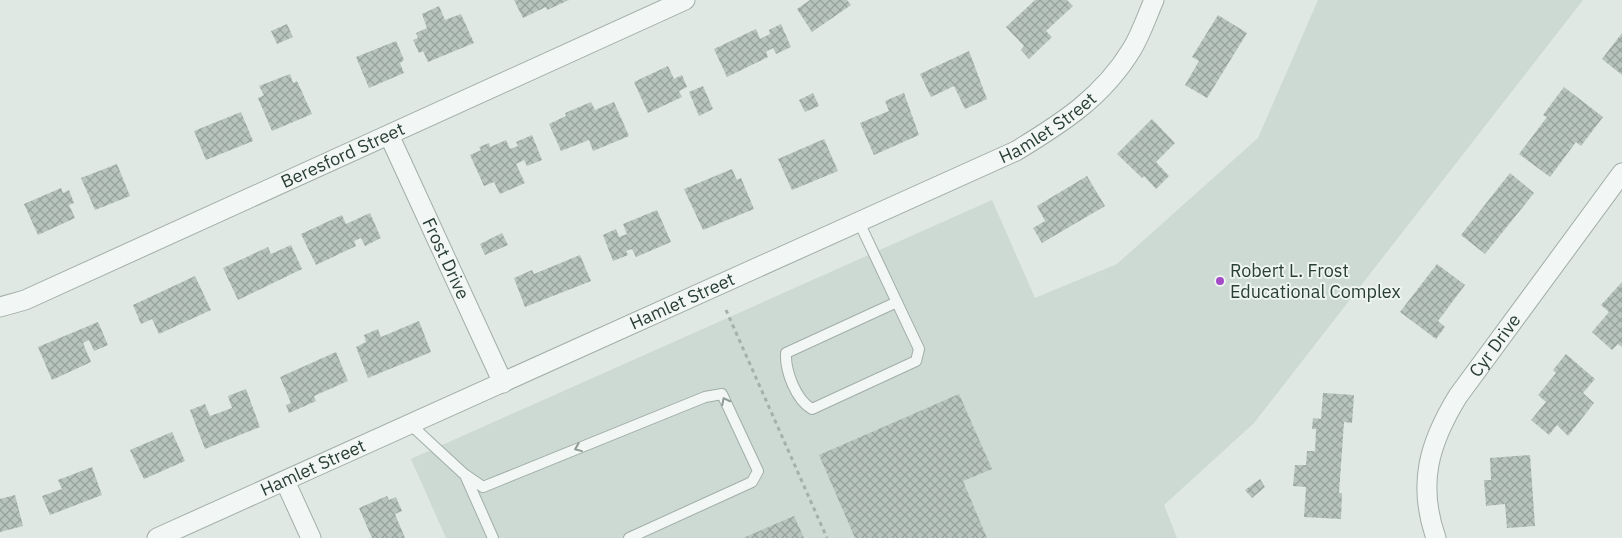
<svg xmlns="http://www.w3.org/2000/svg" width="1622" height="538" viewBox="0 0 1622 538" font-family="'IBM Plex Sans',sans-serif">
<style>
.built{fill:#cdd9d3}
.building{fill:url(#building-cross-hatch)}
.lines{fill:none;stroke-linecap:round;stroke-linejoin:round}
.lane-casing{stroke:#a1aea8;stroke-width:12}
.street-casing{stroke:#a1aea8;stroke-width:21}
.path{stroke:#a6b0ab;stroke-width:3;stroke-dasharray:4 4;stroke-linecap:butt}
.lane{stroke:#f2f6f4;stroke-width:10}
.street{stroke:#f2f6f4;stroke-width:19}
.oneway{stroke:#8e9a94}
.poi-dot{fill:#a54ac7;stroke:#eef5f1;stroke-width:2}
.labels{text-anchor:middle;stroke-width:4;stroke-linejoin:round;paint-order:stroke}
.street-label{font-size:18px;fill:#293e34;stroke:#eef5f1}
.poi-label{font-size:18px;fill:#293e34;stroke:#eef5f1;text-anchor:start}
</style>
<defs>
<pattern id="building-cross-hatch" width="8" height="8" patternUnits="userSpaceOnUse" patternTransform="scale(1.25)"><rect width="8" height="8" fill="#b7c4bd"/><path d="M0 0l8 8M0 8l8-8" fill="none" stroke="#95a19a"/></pattern>
</defs>
<rect width="100%" height="100%" fill="#dfe8e3"/>
<!-- built -->
<path class="built" d="M1318,0H1583L1254,423L1164,505L1177,538H446L411,459L992,200L1035,298L1117,264L1258,138Z"/>
<!-- building -->
<path class="building" d="M514,0H569L547,10L546,7L523,18Z
M810,0H847L851,5L812,32L797,9Z
M1035,0H1067L1073,6L1046,31L1052,37L1029,59L1021,50L1024,46L1006,27Z
M439,6L445,20L461,14L474,43L428,62L423,51L419,53L413,40L418,38L416,33L427,28L422,14Z
M1218,15L1247,33L1207,98L1185,85L1199,61L1192,57Z
M287,24L293,37L277,44L271,31Z
M781,24L791,47L776,54L773,48L766,52L768,57L727,77L714,49L756,29L760,39L770,34L769,30Z
M1622,33V75L1602,59Z
M396,41L404,60L400,63L404,73L369,88L356,57Z
M969,51L987,99L965,109L954,86L931,97L920,74Z
M668,66L674,79L682,75L687,87L679,91L682,97L648,113L634,82Z
M290,74L293,83L297,81L312,114L272,131L258,98L264,95L259,86Z
M703,86L713,109L699,116L689,92Z
M1564,87L1603,117L1581,146L1576,142L1550,177L1519,154L1547,117L1543,115Z
M813,93L819,106L805,112L799,100Z
M904,93L919,135L874,155L860,123L889,111L885,101Z
M591,102L595,110L614,102L629,136L593,151L589,140L561,151L549,124L566,116L565,113Z
M241,112L253,141L206,160L194,131Z
M1152,119L1175,143L1156,162L1169,176L1156,189L1144,176L1142,178L1117,154Z
M532,135L542,160L527,166L524,160L516,164L525,183L500,194L494,182L484,186L470,155L481,150L479,147L489,143L490,147L506,140L510,149L518,146L516,142Z
M824,139L838,171L792,190L778,159Z
M117,164L130,196L95,210L81,178Z
M732,169L737,180L741,178L754,209L703,230L684,189Z
M1510,173L1534,193L1485,254L1461,235Z
M1087,176L1105,206L1042,243L1033,228L1045,221L1037,206Z
M61,188L63,193L69,190L74,203L69,205L75,218L38,235L24,204Z
M657,210L671,242L636,257L632,249L626,251L628,255L613,261L603,235L616,229L619,237L627,234L623,224Z
M370,213L381,238L365,246L361,238L354,241L356,246L316,265L301,234L342,215L346,224Z
M502,233L508,245L485,255L480,244Z
M291,245L302,269L238,300L223,268L268,247L271,254Z
M580,255L591,281L525,307L514,278L532,270L534,274Z
M1437,264L1465,285L1438,321L1445,327L1436,339L1400,312Z
M195,276L211,310L159,334L152,319L141,324L133,305Z
M1622,282V347L1618,344L1612,350L1592,332L1609,312L1601,305Z
M419,321L431,352L368,378L356,347L366,342L364,335L378,329L381,337Z
M98,322L108,345L94,351L89,340L83,343L91,362L52,380L38,347Z
M336,352L348,381L314,396L316,401L289,413L286,405L291,403L280,377Z
M1566,354L1595,379L1583,393L1594,403L1568,436L1557,425L1549,435L1531,420L1546,402L1538,395L1556,373L1553,370Z
M246,389L260,427L205,449L190,410L205,404L210,416L232,408L228,396Z
M1323,393L1354,395L1352,423L1344,422L1339,493H1342L1341,519L1304,517L1306,487L1293,486L1295,465H1306L1307,451H1315L1316,429H1312L1313,418L1321,419Z
M959,394L992,469L963,481L987,538H855L819,455Z
M172,432L185,461L144,479L130,450Z
M1530,455L1535,526L1507,528L1505,504L1486,506L1484,480H1491L1490,458Z
M92,467L102,495L50,515L42,496L62,489L58,480Z
M1260,479L1265,487L1252,498L1245,490Z
M15,495L23,526L0,532V499Z
M387,496L389,500L396,497L402,511L395,514L405,538H372L359,508Z
M794,516L804,538H743Z"/>
<g class="lines">
<!-- lane casing -->
<g class="lane-casing">
<path id="lane" d="M859,222L919,349L916,361L812,409C796,400 785,371 786,353L897,302
M411,425L464,474L483,487L705,397L722,394L758,471L752,482L629,538
M465,475L493,538"/>
</g>
<!-- street casing -->
<g class="street-casing">
<g id="street">
<path id="s1" d="M389,135L503,383"/>
<path id="s2" d="M0,307L25,300L685,0"/>
<path d="M285,481L311,538"/>
<path id="s3" d="M157,538L1016,151C1062,123 1103,97 1132,49C1141,34 1147,16 1154,0"/>
<path id="s4" d="M1436,538C1417,484 1429,443 1458,396L1622,173"/>
</g>
</g>
<!-- path -->
<path class="path" d="M726,310L827,538"/>
<!-- lane -->
<use href="#lane" class="lane"/>
<!-- street -->
<use href="#street" class="street"/>
</g>
<!-- one-way arrows -->
<defs><path id="oneway-chevron" d="M-2-3.5L2.5 0L-2 3.5" fill="none" stroke-width="1.6" stroke-linecap="round" stroke-linejoin="round" transform="scale(1.25)"/></defs>
<g class="oneway">
<use href="#oneway-chevron" transform="translate(725 401) rotate(-117)"/>
<use href="#oneway-chevron" transform="translate(578 448) rotate(158)"/>
</g>
<!-- markers -->
<circle class="poi-dot" cx="1220" cy="281" r="5"/>
<g class="labels">
<!-- street labels -->
<g class="street-label">
<text dy="6" stroke="none"><textPath href="#s3" startOffset="981">Hamlet Street</textPath></text>
<text dy="6" stroke="none"><textPath href="#s2" startOffset="375">Beresford Street</textPath></text>
<text dy="6" stroke="none"><textPath href="#s1" startOffset="136">Frost Drive</textPath></text>
<text dy="6" stroke="none"><textPath href="#s3" startOffset="576">Hamlet Street</textPath></text>
<text dy="6" stroke="none"><textPath href="#s4" startOffset="212">Cyr Drive</textPath></text>
<text dy="6" stroke="none"><textPath href="#s3" startOffset="171">Hamlet Street</textPath></text>
</g>
<!-- poi labels -->
<g class="poi-label">
<text x="1230" y="277">Robert L. Frost<tspan x="1230" dy="21">Educational Complex</tspan></text>
</g>
</g>
</svg>
